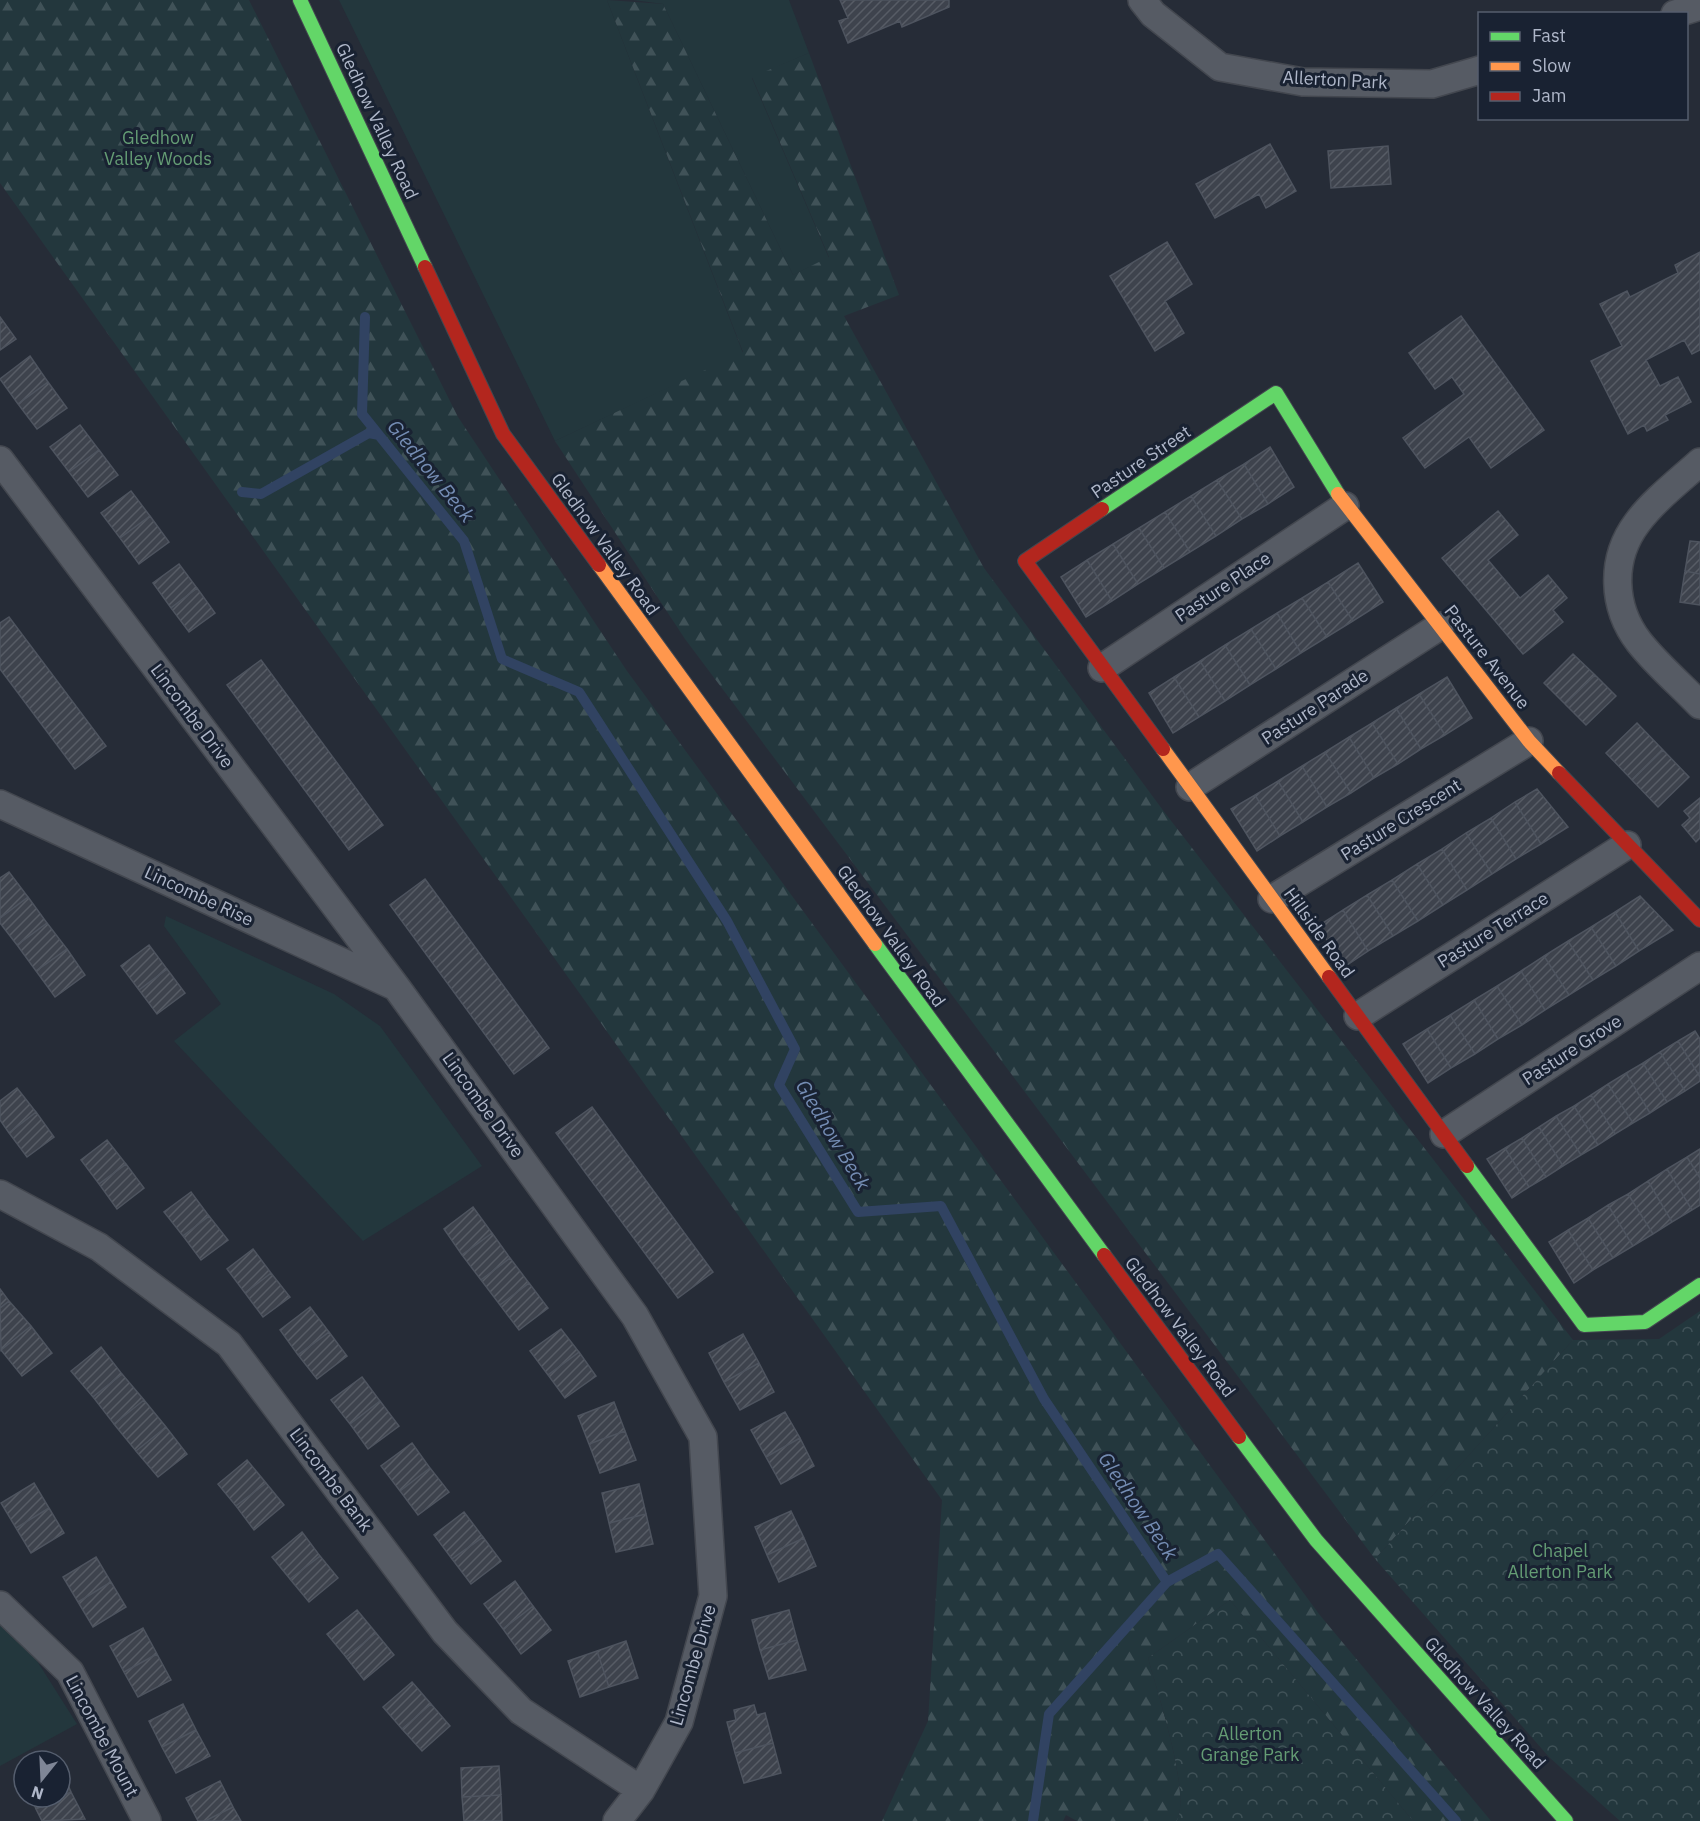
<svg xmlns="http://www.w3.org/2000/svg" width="1700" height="1821" viewBox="0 0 1700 1821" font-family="'IBM Plex Sans',sans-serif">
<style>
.green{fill:#23373d}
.forest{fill:url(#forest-firs)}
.park{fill:url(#park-crowns)}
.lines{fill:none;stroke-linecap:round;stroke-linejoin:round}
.stream{stroke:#314362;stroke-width:10}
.building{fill:url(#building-hatch);stroke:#4e545f;stroke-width:1.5}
.street-casing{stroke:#43474f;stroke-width:30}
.fast-casing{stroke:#43474f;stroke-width:16}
.slow-casing{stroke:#43474f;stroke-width:16}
.jam-casing{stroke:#43474f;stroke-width:16}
.street{stroke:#565b64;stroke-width:27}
.fast{stroke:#63d668;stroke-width:14}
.slow{stroke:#ff974d;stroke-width:14}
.jam{stroke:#b3261e;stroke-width:14}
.labels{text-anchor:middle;stroke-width:6;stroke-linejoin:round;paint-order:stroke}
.street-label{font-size:18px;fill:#afb7c9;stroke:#192232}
.park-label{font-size:18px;fill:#649c74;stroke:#192232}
.water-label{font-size:20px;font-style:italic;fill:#748cb3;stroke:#192232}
</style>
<defs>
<pattern id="forest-firs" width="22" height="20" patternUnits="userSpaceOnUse" patternTransform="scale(1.5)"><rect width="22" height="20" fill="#23373d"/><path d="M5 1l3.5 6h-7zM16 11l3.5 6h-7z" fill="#405258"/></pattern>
<pattern id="park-crowns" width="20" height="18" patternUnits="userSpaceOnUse" patternTransform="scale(1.5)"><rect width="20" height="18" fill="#23373d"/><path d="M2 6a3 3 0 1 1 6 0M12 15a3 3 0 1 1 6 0" fill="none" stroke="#405258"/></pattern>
<pattern id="building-hatch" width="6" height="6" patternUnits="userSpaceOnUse" patternTransform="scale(1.5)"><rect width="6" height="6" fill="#3e434d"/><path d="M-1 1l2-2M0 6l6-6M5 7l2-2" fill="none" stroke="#575c65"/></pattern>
</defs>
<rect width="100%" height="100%" fill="#262c37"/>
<!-- green -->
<path class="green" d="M339,0H607L743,353L555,441Z
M633,0H789L809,53L752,78L829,258L793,275L663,4Z
M166,916L334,994L380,1026L482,1166L363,1241L174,1041L221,1004L164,926Z
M0,1623L32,1653L77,1724L0,1766Z"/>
<!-- forest -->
<path class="forest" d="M0,0H249L458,417L627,671L1319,1614L1491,1821H1413L1230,1600L1148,1658C1157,1691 1191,1793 1177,1821H1077L1066,1815L1063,1821H882L928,1721L942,1500L0,183Z
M607,0L663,4L793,275L829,257L752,77L809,53L899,295L844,316L984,568L1165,813L1573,1340L1375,1559L685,639L555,441L743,352Z"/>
<!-- park -->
<path class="park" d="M1700,1311V1821H1620L1549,1757L1375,1559L1573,1340L1659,1339Z
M1230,1600L1413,1821H1177C1191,1793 1157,1691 1148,1658Z"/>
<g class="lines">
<!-- stream -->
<path class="stream" d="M365,317L362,414L464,541L502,659L579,692L727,921L795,1049L779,1085L858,1212L941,1206L1044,1399L1167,1582L1049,1714L1033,1821
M242,492L261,494L369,433L379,435
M1167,1582L1218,1554L1456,1821"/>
</g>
<!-- building -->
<path class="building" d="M840,0H949V7L902,27L900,21L848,43L839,21L848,18Z
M1270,144L1296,191L1266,208L1259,194L1215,218L1196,184Z
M1388,146L1391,184L1331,188L1328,151Z
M1167,242L1192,284L1165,301L1184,333L1155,351L1110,276Z
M1700,252V350L1692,354L1684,340L1646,360L1660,386L1678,377L1691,402L1665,415L1668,420L1647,431L1644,425L1628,434L1591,361L1622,346L1600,304L1627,291L1630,297L1678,273L1675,265Z
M1461,316L1544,430L1491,468L1469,437L1425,468L1403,438L1464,394L1452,377L1435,389L1409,353Z
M0,317L16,339L0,350Z
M30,356L48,382L18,404L0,379Z
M48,382L67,408L37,429L18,404Z
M80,425L99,450L69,472L50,447Z
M1270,447L1294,487L1268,504L1244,464Z
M99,450L118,475L88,497L69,472Z
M1244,464L1268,504L1242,519L1217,480Z
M1217,480L1242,519L1216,536L1191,496Z
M131,491L150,516L120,538L101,513Z
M1191,496L1216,536L1190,552L1165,512Z
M1498,511L1518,535L1488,560L1520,598L1548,575L1567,598L1553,610L1563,622L1523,654L1442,558Z
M1165,512L1190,552L1164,568L1139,528Z
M150,516L169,542L139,564L120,538Z
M1139,528L1164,568L1138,584L1113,544Z
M1690,541L1700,542V574L1685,571Z
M1113,544L1138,584L1112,601L1087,560Z
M1087,560L1112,601L1086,617L1061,577Z
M1358,563L1383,602L1353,621L1328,582Z
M179,564L197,588L171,608L153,583Z
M1685,571L1700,574V605L1680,602Z
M1328,582L1353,621L1327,637L1302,598Z
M197,588L215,613L189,632L171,608Z
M1302,598L1327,637L1301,653L1277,613Z
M1277,613L1301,653L1276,669L1251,629Z
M9,617L106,746L75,769L0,669V623Z
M1251,629L1276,669L1250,685L1225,645Z
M1225,645L1250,685L1225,701L1200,661Z
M1573,654L1595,675L1565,704L1544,683Z
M261,660L383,825L349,850L227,685Z
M1200,661L1225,701L1199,717L1174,677Z
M1595,675L1616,696L1586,725L1565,704Z
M1174,677L1199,717L1173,733L1149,693Z
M1447,677L1472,718L1445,735L1419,694Z
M1419,694L1445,735L1421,749L1396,708Z
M1396,708L1421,749L1398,764L1372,723Z
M1372,723L1398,764L1374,778L1349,737Z
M1637,723L1663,750L1632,780L1606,753Z
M1349,737L1374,778L1351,793L1325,752Z
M1663,750L1689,777L1658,807L1632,780Z
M1325,752L1351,793L1327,807L1302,766Z
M1302,766L1327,807L1303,822L1278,781Z
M1278,781L1303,822L1280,836L1255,795Z
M1537,789L1568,827L1541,844L1515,802Z
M1255,795L1280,836L1257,851L1231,809Z
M1700,798V838L1696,842L1682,825L1690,818L1684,811Z
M1515,802L1541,844L1516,859L1491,818Z
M1491,818L1516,859L1492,874L1466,833Z
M1466,833L1492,874L1467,890L1442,849Z
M1442,849L1467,890L1443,905L1417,864Z
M1417,864L1443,905L1418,921L1392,880Z
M9,872L28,897L0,918V878Z
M425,879L549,1048L514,1074L390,905Z
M1392,880L1418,921L1393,936L1367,895Z
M1367,895L1393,936L1368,951L1343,910Z
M1640,896L1673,930L1639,951L1615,912Z
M28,897L47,923L17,945L0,923V918Z
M1343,910L1368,951L1344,967L1318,926Z
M1615,912L1639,951L1616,966L1591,927Z
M47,923L67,949L36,971L17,945Z
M1591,927L1616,966L1593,980L1568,941Z
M1568,941L1593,980L1569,995L1544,956Z
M149,945L167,969L139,990L121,966Z
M67,949L85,975L55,997L36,971Z
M1544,956L1569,995L1545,1010L1521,971Z
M167,969L185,993L157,1014L139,990Z
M1521,971L1545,1010L1522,1025L1497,986Z
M1497,986L1522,1025L1498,1039L1474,1000Z
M1474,1000L1498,1039L1475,1054L1450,1015Z
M1450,1015L1475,1054L1451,1068L1427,1029Z
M1427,1029L1451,1068L1428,1083L1403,1044Z
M1695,1031L1700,1039V1077L1678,1041Z
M1678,1041L1700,1077V1081L1685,1091L1660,1052Z
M1660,1052L1685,1091L1667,1102L1643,1063Z
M1643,1063L1667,1102L1650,1113L1626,1073Z
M1626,1073L1650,1113L1633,1123L1608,1084Z
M1608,1084L1633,1123L1615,1134L1591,1095Z
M17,1088L36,1112L9,1133L0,1120V1101Z
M1591,1095L1615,1134L1598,1145L1574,1106Z
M1574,1106L1598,1145L1581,1155L1556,1116Z
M592,1107L713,1272L678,1298L556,1133Z
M36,1112L54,1137L27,1157L9,1133Z
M1556,1116L1581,1155L1563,1166L1539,1127Z
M1539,1127L1563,1166L1546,1177L1522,1138Z
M1522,1138L1546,1177L1529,1187L1505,1148Z
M107,1140L126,1164L99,1184L81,1160Z
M1505,1148L1529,1187L1512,1198L1487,1159Z
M1700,1149V1178L1687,1157Z
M1687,1157L1700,1178V1205L1692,1210L1667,1169Z
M126,1164L144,1188L117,1209L99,1184Z
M1667,1169L1692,1210L1672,1222L1648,1181Z
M1648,1181L1672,1222L1653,1234L1628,1194Z
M191,1192L209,1216L183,1236L164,1212Z
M1628,1194L1653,1234L1633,1246L1608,1205Z
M1608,1205L1633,1246L1613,1258L1588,1218Z
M473,1207L492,1233L462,1255L444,1229Z
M209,1216L228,1240L201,1260L183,1236Z
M1588,1218L1613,1258L1593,1270L1568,1230Z
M1568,1230L1593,1270L1574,1283L1549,1242Z
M492,1233L510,1258L481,1280L462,1255Z
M253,1249L271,1273L245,1293L227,1269Z
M510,1258L529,1283L500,1305L481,1280Z
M271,1273L290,1297L263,1317L245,1293Z
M529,1283L548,1308L519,1330L500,1305Z
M0,1289L9,1301L0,1308Z
M9,1301L31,1326L1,1350L0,1308Z
M310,1307L329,1332L298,1355L280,1330Z
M31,1326L52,1353L22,1376L1,1350Z
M561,1329L579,1352L548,1375L530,1351Z
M329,1332L347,1356L317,1379L298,1355Z
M743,1334L759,1363L724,1382L709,1353Z
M101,1347L122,1374L93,1397L71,1371Z
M579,1352L596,1376L565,1398L548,1375Z
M759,1363L774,1392L740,1410L724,1382Z
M122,1374L144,1400L114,1424L93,1397Z
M362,1377L380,1401L350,1424L331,1400Z
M144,1400L166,1427L136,1451L114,1424Z
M380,1401L399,1426L368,1449L350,1424Z
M614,1402L625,1431L589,1444L578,1416Z
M785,1412L800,1438L766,1457L751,1430Z
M166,1427L187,1454L158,1477L136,1451Z
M625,1431L636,1460L600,1473L589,1444Z
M800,1438L814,1466L781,1484L766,1457Z
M412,1443L430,1468L400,1491L381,1466Z
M247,1460L266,1483L236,1506L218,1484Z
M430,1468L449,1492L418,1515L400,1491Z
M34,1483L49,1508L16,1528L1,1503Z
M266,1483L284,1505L254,1530L236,1506Z
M639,1484L646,1514L609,1523L602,1493Z
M49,1508L64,1533L31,1553L16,1528Z
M791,1511L804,1538L767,1555L755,1527Z
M464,1512L483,1537L452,1559L434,1535Z
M646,1514L653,1544L616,1552L609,1523Z
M302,1532L320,1556L290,1579L272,1557Z
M483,1537L501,1561L471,1584L452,1559Z
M804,1538L816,1566L779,1582L767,1555Z
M320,1556L338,1578L309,1602L290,1579Z
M96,1557L111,1582L78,1602L63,1577Z
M515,1581L533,1606L503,1629L484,1604Z
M111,1582L126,1607L93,1627L78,1602Z
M533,1606L551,1630L521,1654L503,1629Z
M357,1610L376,1633L346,1657L327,1634Z
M789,1610L797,1640L760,1650L752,1620Z
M143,1628L157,1654L124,1672L110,1646Z
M376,1633L394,1655L364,1680L346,1657Z
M797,1640L806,1670L769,1679L760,1650Z
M626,1641L638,1678L609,1687L597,1651Z
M597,1651L609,1687L580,1697L568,1661Z
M157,1654L171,1680L138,1697L124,1672Z
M412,1682L431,1704L402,1729L383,1707Z
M183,1704L196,1730L162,1747L149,1721Z
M431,1704L450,1726L422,1751L402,1729Z
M754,1705L757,1715L765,1713L773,1743L735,1753L727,1722L736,1720L734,1710Z
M196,1730L210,1756L176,1773L162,1747Z
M773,1743L781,1773L744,1783L735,1753Z
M499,1766L501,1795L462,1797L461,1768Z
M60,1768L71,1792L36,1809L31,1797H60Z
M220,1781L233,1807L205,1821H198L186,1798Z
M71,1792L85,1819L42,1821L36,1809Z
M501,1795L502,1821H464L462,1797Z
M233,1807L241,1821H205Z"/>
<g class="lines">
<!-- street casing -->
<g class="street-casing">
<path id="street" d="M1142,0L1153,14L1220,67L1303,82L1432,84L1480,70
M1675,14L1700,6
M0,460L397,988L635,1316L703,1437L713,1596L679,1722L641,1790L617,1821
M1700,462C1679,481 1653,501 1637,523C1610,559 1612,607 1639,642C1657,665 1680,684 1700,705
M1102,668L1345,506
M1190,787L1440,626
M0,804L394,986
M1272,899L1529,741
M1358,1016L1627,845
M1444,1134L1700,966
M0,1194L99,1247L229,1344L445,1632L521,1711L641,1790
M0,1605L70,1672L147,1821"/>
</g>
<!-- fast casing -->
<g class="fast-casing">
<path id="fast" d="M300,0L425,267
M1102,509L1276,393L1338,494
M875,944L1104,1255
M1467,1166L1584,1325L1645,1322L1700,1285
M1239,1437L1316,1540L1566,1821"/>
</g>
<!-- slow casing -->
<g class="slow-casing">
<path id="slow" d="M1338,494L1529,741L1559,773
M599,565L875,944
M1163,749L1329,977"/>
</g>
<!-- jam casing -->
<g class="jam-casing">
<path id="jam" d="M425,267L503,434L599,565
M1102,509L1025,561L1163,749
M1559,773L1700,920
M1329,977L1467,1166
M1104,1255L1239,1437"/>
</g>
<!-- street -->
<use href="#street" class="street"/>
<!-- fast -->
<use href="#fast" class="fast"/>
<!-- slow -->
<use href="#slow" class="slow"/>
<!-- jam -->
<use href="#jam" class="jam"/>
</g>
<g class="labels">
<!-- street labels -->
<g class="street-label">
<text transform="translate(1335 80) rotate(3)" y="6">Allerton Park</text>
<text transform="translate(377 121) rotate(65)" y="6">Gledhow Valley Road</text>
<text transform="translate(1141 462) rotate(-34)" y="6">Pasture Street</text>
<text transform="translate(605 544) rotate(54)" y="6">Gledhow Valley Road</text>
<text transform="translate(1223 587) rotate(-34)" y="6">Pasture Place</text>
<text transform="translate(1487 657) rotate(52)" y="6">Pasture Avenue</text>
<text transform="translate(1315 707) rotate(-33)" y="6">Pasture Parade</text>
<text transform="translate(192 716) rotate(53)" y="6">Lincombe Drive</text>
<text transform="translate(1401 820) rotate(-32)" y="6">Pasture Crescent</text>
<text transform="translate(199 896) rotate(25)" y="6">Lincombe Rise</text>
<text transform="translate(1493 930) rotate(-32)" y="6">Pasture Terrace</text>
<text transform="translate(1319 933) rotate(54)" y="6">Hillside Road</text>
<text transform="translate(891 936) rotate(54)" y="6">Gledhow Valley Road</text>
<text transform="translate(1572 1050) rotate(-33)" y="6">Pasture Grove</text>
<text transform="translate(483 1105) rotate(54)" y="6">Lincombe Drive</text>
<text transform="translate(1180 1327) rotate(53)" y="6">Gledhow Valley Road</text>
<text transform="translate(331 1480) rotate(53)" y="6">Lincombe Bank</text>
<text transform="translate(693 1665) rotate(-74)" y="6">Lincombe Drive</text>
<text transform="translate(1485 1703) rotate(48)" y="6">Gledhow Valley Road</text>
<text transform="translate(102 1736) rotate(62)" y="6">Lincombe Mount</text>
</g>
<!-- park labels -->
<g class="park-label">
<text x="158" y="144">Gledhow<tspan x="158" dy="21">Valley Woods</tspan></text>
<text x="1560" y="1557">Chapel<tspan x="1560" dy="21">Allerton Park</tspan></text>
<text x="1250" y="1740">Allerton<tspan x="1250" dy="21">Grange Park</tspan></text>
</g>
<!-- water labels -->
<g class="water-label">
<text transform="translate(431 471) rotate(51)" y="7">Gledhow Beck</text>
<text transform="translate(833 1135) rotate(59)" y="7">Gledhow Beck</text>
<text transform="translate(1138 1506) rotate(56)" y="7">Gledhow Beck</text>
</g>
</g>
<!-- legend -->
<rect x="1478" y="12" width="210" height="108" fill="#192232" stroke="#555e6e" stroke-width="1.5"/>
<rect x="1490" y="32" width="30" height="9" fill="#63d668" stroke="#555e6e" stroke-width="1.5"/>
<text x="1532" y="42" font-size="18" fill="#afb7c9">Fast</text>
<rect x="1490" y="62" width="30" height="9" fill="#ff974d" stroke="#555e6e" stroke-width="1.5"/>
<text x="1532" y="72" font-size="18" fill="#afb7c9">Slow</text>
<rect x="1490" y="92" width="30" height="9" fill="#b3261e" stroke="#555e6e" stroke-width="1.5"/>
<text x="1532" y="102" font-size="18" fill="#afb7c9">Jam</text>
<!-- north arrow -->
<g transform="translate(42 1779) rotate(198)"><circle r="28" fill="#192232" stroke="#555e6e" stroke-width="1.5"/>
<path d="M0-4.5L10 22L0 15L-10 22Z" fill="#7f8696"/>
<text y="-9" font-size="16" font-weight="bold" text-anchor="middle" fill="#afb7c9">N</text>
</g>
</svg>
